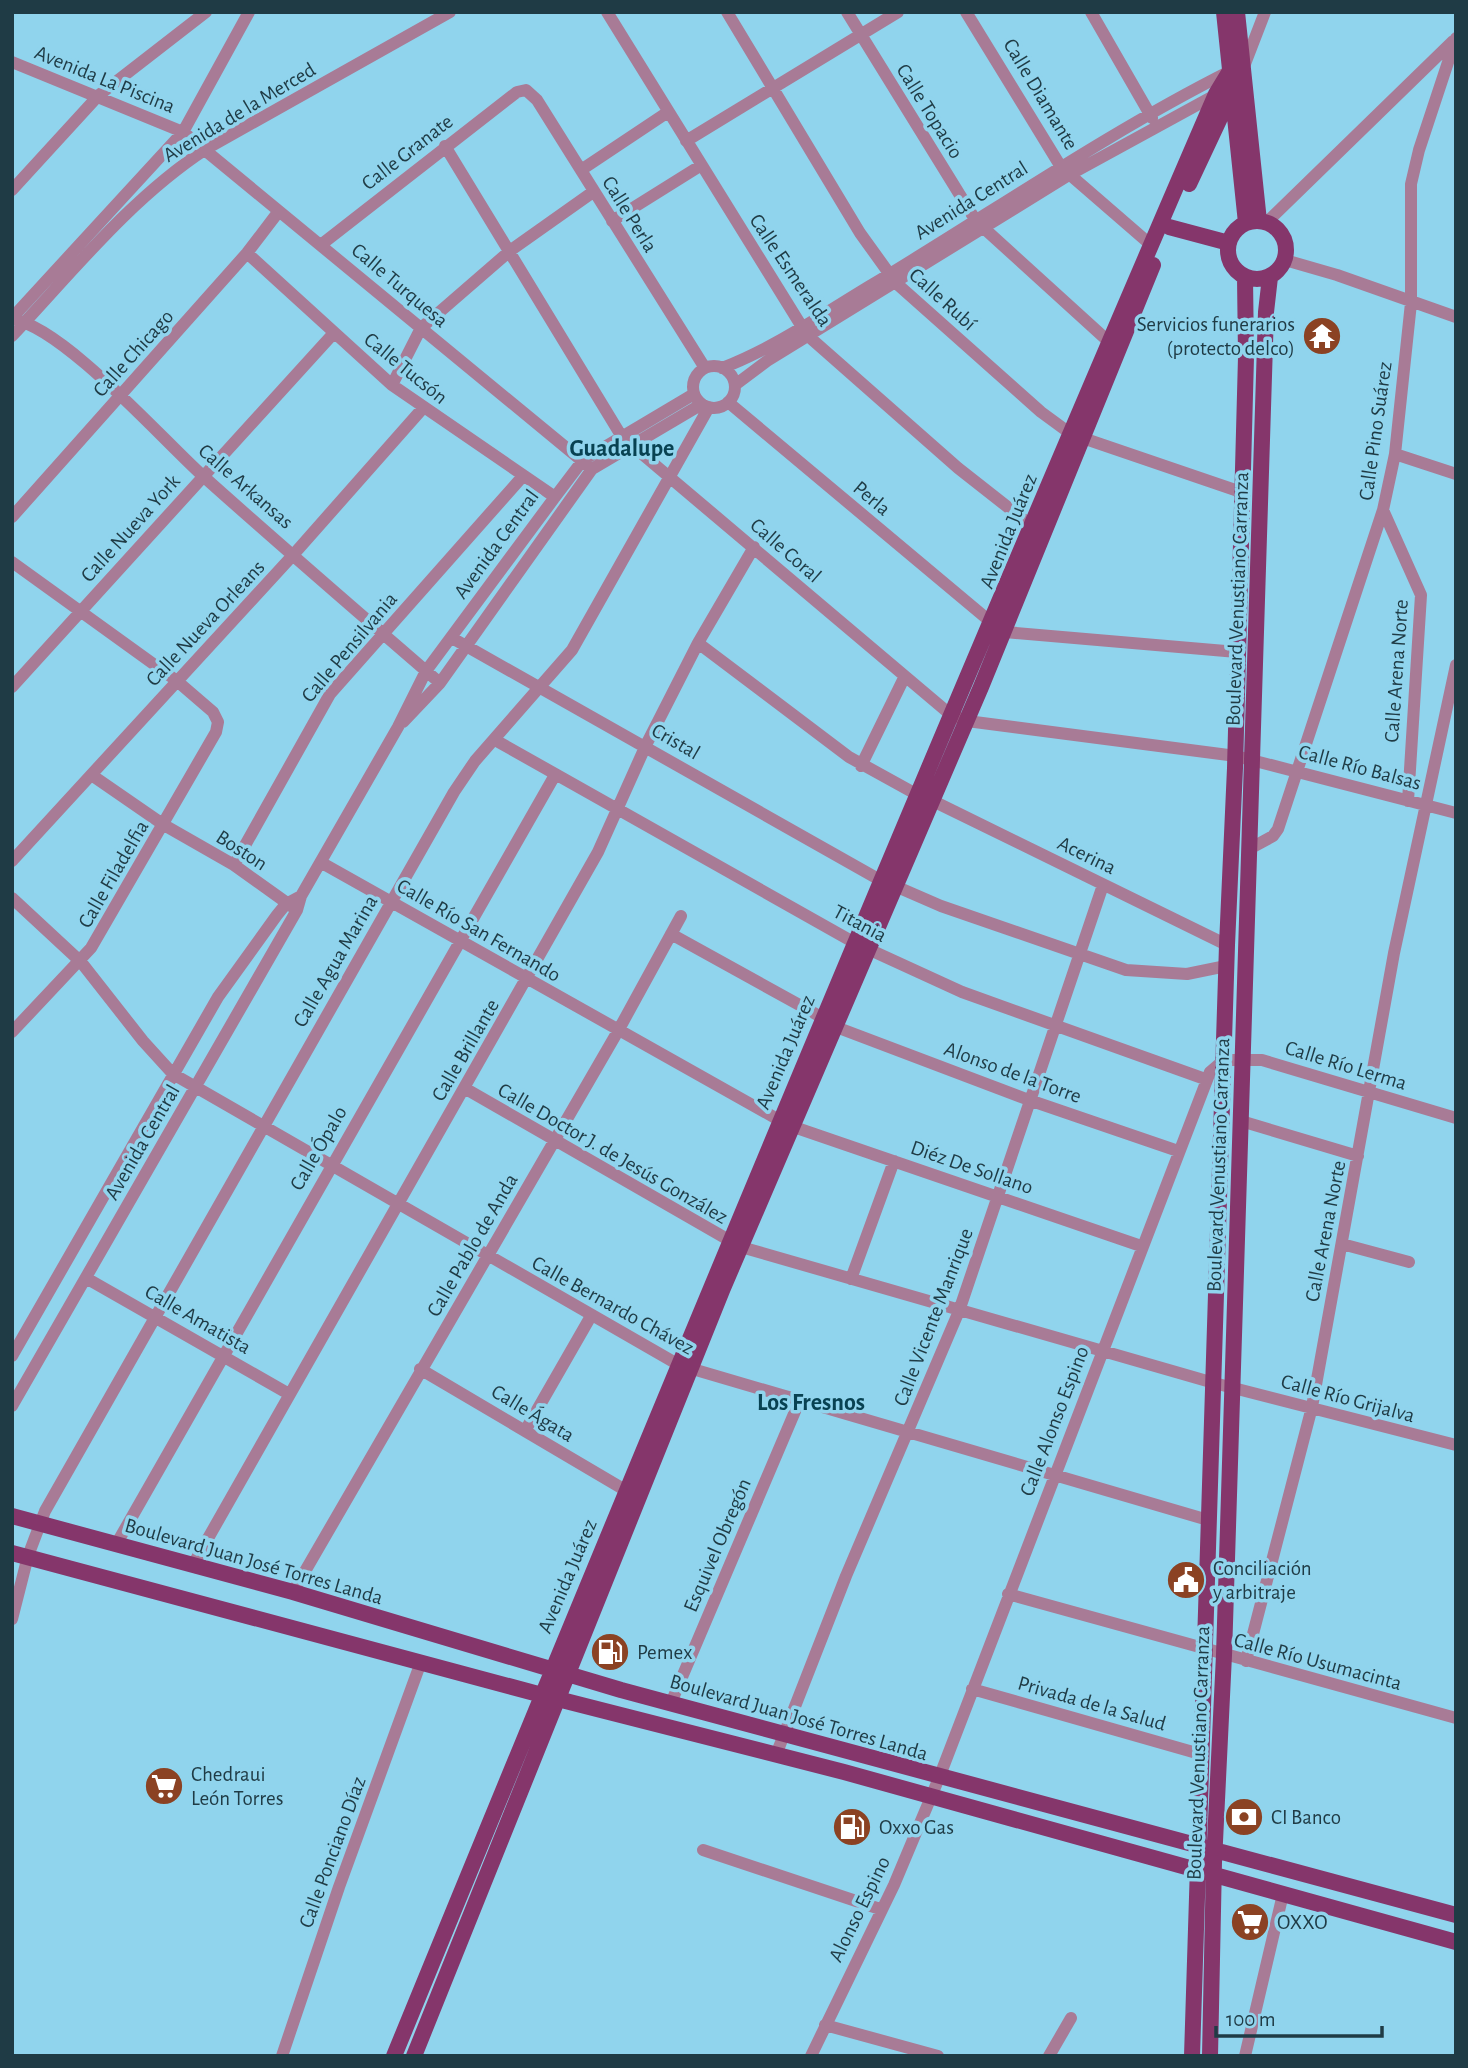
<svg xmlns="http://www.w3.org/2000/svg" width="1468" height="2068" viewBox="0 0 1468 2068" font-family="'Alegreya Sans',sans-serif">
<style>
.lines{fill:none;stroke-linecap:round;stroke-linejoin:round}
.minor{stroke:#a87b96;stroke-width:12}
.major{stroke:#85366b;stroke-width:16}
.labels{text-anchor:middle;stroke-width:7;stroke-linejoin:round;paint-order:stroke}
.street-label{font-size:21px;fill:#1f3b45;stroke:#90d4ed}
.poi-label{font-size:21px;fill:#1f3b45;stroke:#90d4ed;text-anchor:start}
.quarter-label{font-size:24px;font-weight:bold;fill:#084252;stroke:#90d4ed}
</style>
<rect width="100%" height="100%" fill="#90d4ed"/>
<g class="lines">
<!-- minor -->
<path class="minor" d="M607,12L807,335L958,468L1033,527
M727,12L860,233L896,283L1041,412L1071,434L1241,492
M847,12L976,221L1108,341
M966,12L1061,167L1151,245
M1091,12L1152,118
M12,62L183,132L592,469
M686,141L898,12
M445,146L622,437L951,715L967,721L1236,756L1456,813
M581,170L668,112
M12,190L99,95L206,12
M612,221L700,166
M1266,223L1453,41
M322,244L517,92L526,90L537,100L705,368
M247,253L392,385L555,497
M1285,260L1337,275L1456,317
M12,318L183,132L249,12
M12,319C63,327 161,438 203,476C281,546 360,614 440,683
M12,336C73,271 131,198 206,149L450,12
M693 387a21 21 0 1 1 42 0a21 21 0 1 1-42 0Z
M722,368C774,348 822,315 870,286C990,214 1105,134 1230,71L1243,69L1265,12
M392,385L421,328L511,250L593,192
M735,385L767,361L1069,175L1219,93
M728,402L992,623
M1395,454L1456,474
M1383,510L1421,595L1408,801
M12,517L247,253L279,211
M12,562L177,681L213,712L218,722L216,732L91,948L12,1032
M1005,632L1237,652
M452,638L880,880
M698,643L849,757L916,794
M12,687L333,334
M403,722L440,683L592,469L702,404
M495,740L855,943L962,992L1205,1079
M861,766L904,678
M93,776L164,825L234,865L294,908
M931,800L1227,945
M1251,848L1273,836L1278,829L1383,510L1395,454L1411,303V184L1419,150L1456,38
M12,861L294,554L423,408
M322,863L779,1120
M234,865L330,694L523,476
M895,886L941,906L1126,970L1187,974L1226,966
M12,898L81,962L143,1041L173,1074L679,1365L1208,1520
M671,934L823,1018
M836,1027L1029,1100L1178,1151
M466,1089L741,1247L1214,1383L1456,1445
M1241,1121L1358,1156
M791,1126L1141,1246
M1342,1244L1409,1262
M86,1278L289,1394
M851,1279L894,1161
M12,1356L218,997L277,915L286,904L301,896
M420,1369L625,1490
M12,1406L297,910L301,896L398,727L426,671L555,497L583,460L694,394
M525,1431L591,1316
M117,1543L555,775
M194,1563L598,852L646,745L698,643L754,547
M293,1592L618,1031L681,916
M1008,1594L1456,1718
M12,1619L28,1556L45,1511L454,792L475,761L572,650L709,407
M1246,1661L1312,1407L1394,953L1456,665
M972,1689L1200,1754
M671,1703L799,1402
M776,1755L846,1576L959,1311L1103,885
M703,1850L880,1909
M825,2025L938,2056
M282,2056L339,1887L421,1662
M811,2056L894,1885L939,1778L1210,1072L1224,1060H1262L1456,1118
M1049,2056L1071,2018
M1245,2056L1283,1894"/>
<!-- major -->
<path class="major" d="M1224,12L1246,223
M1237,12L1259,221
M1189,184L1243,69
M1228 250a29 29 0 1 1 58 0a29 29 0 1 1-58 0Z
M1169,227L1229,243
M12,1516L293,1592L621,1690L1456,1915
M12,1553L542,1695L844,1772L1456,1942
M394,2056C663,1400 935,745 1216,94L1230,71
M414,2056L723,1288L981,687L1153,265
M1192,2056L1227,945L1235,768L1246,357L1245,277
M1210,2056L1214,1862L1224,1655L1266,312L1270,277"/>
</g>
<!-- icons -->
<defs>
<g id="temple-disc" transform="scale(2.0125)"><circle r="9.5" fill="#8b4223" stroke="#90d4ed"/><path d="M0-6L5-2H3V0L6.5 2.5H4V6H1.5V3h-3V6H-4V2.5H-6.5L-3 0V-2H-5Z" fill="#fff"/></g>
<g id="civic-disc" transform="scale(2.0125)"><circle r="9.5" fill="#8b4223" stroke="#90d4ed"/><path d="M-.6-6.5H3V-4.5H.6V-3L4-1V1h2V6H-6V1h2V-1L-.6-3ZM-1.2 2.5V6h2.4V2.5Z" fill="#fff"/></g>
<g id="fuel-disc" transform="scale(2.0125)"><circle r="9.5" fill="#8b4223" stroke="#90d4ed"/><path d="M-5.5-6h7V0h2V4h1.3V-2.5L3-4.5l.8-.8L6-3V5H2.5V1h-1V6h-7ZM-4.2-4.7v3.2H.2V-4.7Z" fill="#fff"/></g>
<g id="supermarket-disc" transform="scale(2.0125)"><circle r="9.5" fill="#8b4223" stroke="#90d4ed"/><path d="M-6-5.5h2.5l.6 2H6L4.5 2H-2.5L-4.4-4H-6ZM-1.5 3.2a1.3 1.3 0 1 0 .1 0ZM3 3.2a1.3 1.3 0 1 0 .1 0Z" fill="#fff"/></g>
<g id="bank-disc" transform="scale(2.0125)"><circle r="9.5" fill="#8b4223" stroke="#90d4ed"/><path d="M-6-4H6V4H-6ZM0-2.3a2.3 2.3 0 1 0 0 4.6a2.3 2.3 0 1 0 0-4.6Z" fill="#fff"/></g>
</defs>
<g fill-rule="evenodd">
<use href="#temple-disc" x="1322" y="336"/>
<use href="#civic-disc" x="1186" y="1580"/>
<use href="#fuel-disc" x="610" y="1652"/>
<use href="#supermarket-disc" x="164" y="1786"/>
<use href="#bank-disc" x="1244" y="1817"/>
<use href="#fuel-disc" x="852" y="1827"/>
<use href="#supermarket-disc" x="1250" y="1922"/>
</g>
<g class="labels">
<!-- street labels -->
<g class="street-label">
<text transform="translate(105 79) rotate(22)" y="7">Avenida La Piscina</text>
<text transform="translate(1041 94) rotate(59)" y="7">Calle Diamante</text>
<text transform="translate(930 111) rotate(58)" y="7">Calle Topacio</text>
<text transform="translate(239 112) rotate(-31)" y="7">Avenida de la Merced</text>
<text transform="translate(407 152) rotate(-38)" y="7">Calle Granate</text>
<text transform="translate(971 200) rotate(-32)" y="7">Avenida Central</text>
<text transform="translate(630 214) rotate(58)" y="7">Calle Perla</text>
<text transform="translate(791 270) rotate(56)" y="7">Calle Esmeralda</text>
<text transform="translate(400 285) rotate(40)" y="7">Calle Turquesa</text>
<text transform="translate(943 299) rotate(42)" y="7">Calle Rubí</text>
<text transform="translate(133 353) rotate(-48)" y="7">Calle Chicago</text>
<text transform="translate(406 368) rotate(39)" y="7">Calle Tucsón</text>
<text transform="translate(1375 431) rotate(-82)" y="7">Calle Pino Suárez</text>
<text transform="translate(246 486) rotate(41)" y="7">Calle Arkansas</text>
<text transform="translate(872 498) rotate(40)" y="7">Perla</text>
<text transform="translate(130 528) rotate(-48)" y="7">Calle Nueva York</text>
<text transform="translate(1008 531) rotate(-68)" y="7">Avenida Juárez</text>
<text transform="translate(496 544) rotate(-54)" y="7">Avenida Central</text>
<text transform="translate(786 550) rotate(41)" y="7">Calle Coral</text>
<text transform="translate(1237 599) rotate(-88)" y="7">Boulevard Venustiano Carranza</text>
<text transform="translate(205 623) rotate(-47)" y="7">Calle Nueva Orleans</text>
<text transform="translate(349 647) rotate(-50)" y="7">Calle Pensilvania</text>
<text transform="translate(1396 671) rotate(-86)" y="7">Calle Arena Norte</text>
<text transform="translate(676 741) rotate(30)" y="7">Cristal</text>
<text transform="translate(1360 767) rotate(15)" y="7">Calle Río Balsas</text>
<text transform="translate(242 850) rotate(33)" y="7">Boston</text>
<text transform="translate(1087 855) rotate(26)" y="7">Acerina</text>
<text transform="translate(113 874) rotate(-60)" y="7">Calle Filadelfia</text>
<text transform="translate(860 923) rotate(28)" y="7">Titania</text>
<text transform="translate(479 930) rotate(30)" y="7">Calle Río San Fernando</text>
<text transform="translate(335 961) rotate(-60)" y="7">Calle Agua Marina</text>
<text transform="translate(465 1050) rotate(-60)" y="7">Calle Brillante</text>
<text transform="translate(785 1052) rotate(-67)" y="7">Avenida Juárez</text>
<text transform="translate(1346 1065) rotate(17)" y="7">Calle Río Lerma</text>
<text transform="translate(1013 1072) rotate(20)" y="7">Alonso de la Torre</text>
<text transform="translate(142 1142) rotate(-60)" y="7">Avenida Central</text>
<text transform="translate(318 1148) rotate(-60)" y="7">Calle Ópalo</text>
<text transform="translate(613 1153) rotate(30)" y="7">Calle Doctor J. de Jesús González</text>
<text transform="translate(1218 1165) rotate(-88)" y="7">Boulevard Venustiano Carranza</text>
<text transform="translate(972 1167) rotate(19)" y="7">Diéz De Sollano</text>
<text transform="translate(1325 1231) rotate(-79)" y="7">Calle Arena Norte</text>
<text transform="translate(472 1245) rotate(-60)" y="7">Calle Pablo de Anda</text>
<text transform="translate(613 1305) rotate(29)" y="7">Calle Bernardo Chávez</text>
<text transform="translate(933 1317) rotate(-69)" y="7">Calle Vicente Manrique</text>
<text transform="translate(198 1319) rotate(30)" y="7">Calle Amatista</text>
<text transform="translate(1348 1398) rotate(15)" y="7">Calle Río Grijalva</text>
<text transform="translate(533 1413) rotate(31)" y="7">Calle Ágata</text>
<text transform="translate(1054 1421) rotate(-69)" y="7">Calle Alonso Espino</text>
<text transform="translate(717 1545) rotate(-67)" y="7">Esquivel Obregón</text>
<text transform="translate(254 1561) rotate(16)" y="7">Boulevard Juan José Torres Landa</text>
<text transform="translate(567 1576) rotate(-67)" y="7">Avenida Juárez</text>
<text transform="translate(1318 1661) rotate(15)" y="7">Calle Río Usumacinta</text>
<text transform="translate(1092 1703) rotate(16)" y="7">Privada de la Salud</text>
<text transform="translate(799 1717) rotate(16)" y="7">Boulevard Juan José Torres Landa</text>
<text transform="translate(1198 1753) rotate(-88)" y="7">Boulevard Venustiano Carranza</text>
<text transform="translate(332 1852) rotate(-70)" y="7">Calle Ponciano Díaz</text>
<text transform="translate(859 1909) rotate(-64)" y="7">Alonso Espino</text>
</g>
<!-- poi labels -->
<g class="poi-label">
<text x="1295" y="331" text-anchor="end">Servicios funerarios<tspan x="1295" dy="24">(protecto delco)</tspan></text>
<text x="1213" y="1575">Conciliación<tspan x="1213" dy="24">y arbitraje</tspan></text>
<text x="637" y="1659">Pemex</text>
<text x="191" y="1781">Chedraui<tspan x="191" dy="24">León Torres</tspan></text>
<text x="1271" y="1824">CI Banco</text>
<text x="879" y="1834">Oxxo Gas</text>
<text x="1277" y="1929">OXXO</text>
</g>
<!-- quarter labels -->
<g class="quarter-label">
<text x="622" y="456">Guadalupe</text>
<text x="811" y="1410">Los Fresnos</text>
</g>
</g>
<!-- border -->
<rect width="1468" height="2068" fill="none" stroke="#1f3b45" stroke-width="28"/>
<!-- scale -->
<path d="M1216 2026v10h166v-10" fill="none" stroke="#1f3b45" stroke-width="3.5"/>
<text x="1226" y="2026" font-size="21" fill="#1f3b45" stroke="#90d4ed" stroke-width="5" paint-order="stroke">100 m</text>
</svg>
